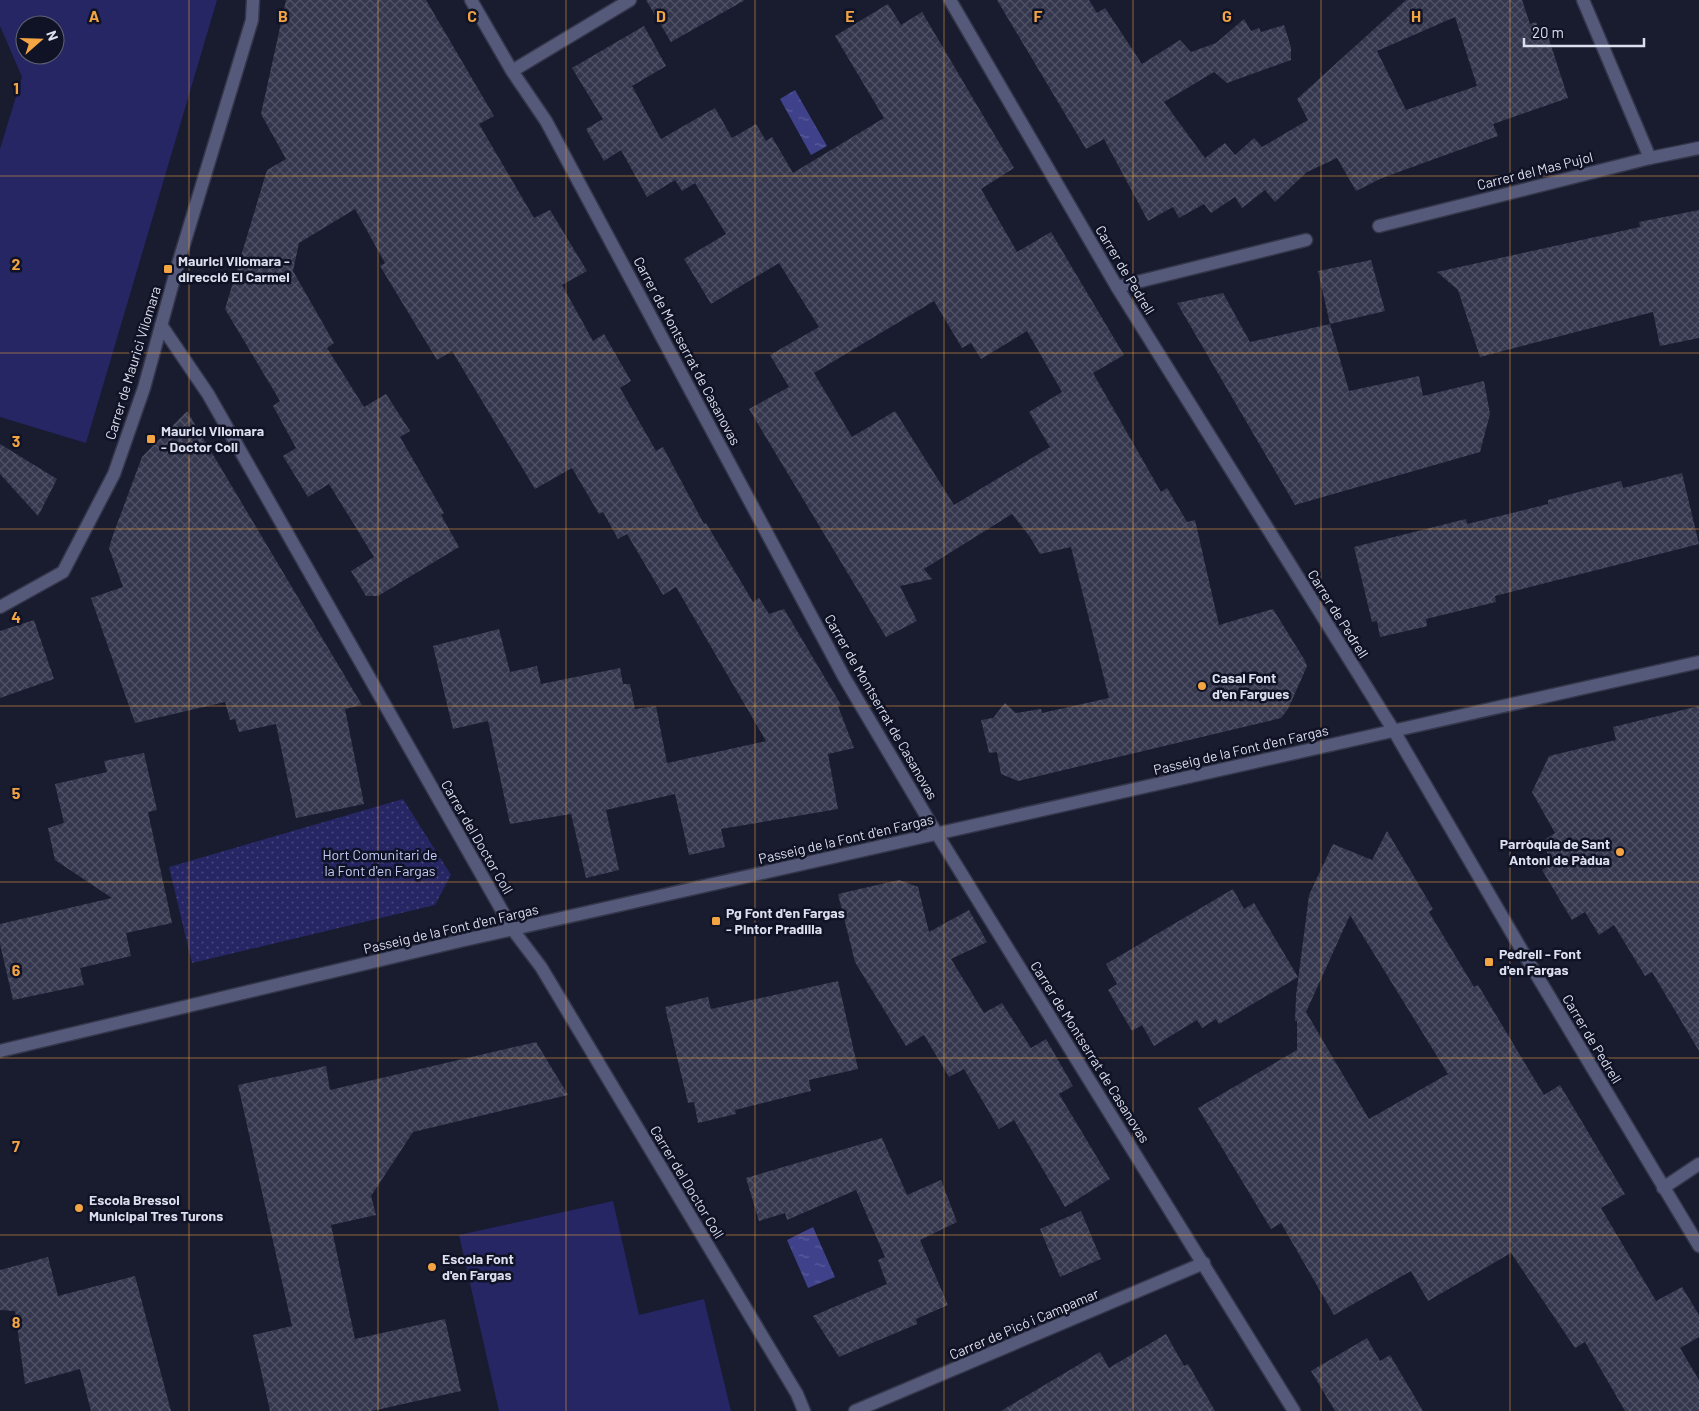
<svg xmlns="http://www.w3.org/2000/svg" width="1699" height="1411" viewBox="0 0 1699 1411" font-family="Barlow,sans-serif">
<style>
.grass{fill:#252663;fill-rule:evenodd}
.park{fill:url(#park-dots)}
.water{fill:url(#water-ripples)}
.building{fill:url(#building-cross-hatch);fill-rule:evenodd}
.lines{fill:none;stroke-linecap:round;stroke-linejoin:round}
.service-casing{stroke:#34364a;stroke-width:15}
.minor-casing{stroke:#34364a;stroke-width:15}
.service{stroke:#55597a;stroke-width:12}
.minor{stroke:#55597a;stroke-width:12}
.grid{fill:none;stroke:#f3a443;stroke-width:1;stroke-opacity:0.55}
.poi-dot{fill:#f3a443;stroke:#101225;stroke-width:2}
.labels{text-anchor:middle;stroke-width:5;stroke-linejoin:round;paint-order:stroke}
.street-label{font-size:14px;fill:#dcdfed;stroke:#101225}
.poi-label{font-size:14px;font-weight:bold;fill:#dcdfed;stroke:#101225;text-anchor:start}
.park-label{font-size:14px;fill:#c5ccf6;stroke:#101225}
.grid-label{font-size:16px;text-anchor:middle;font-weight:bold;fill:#f3a443;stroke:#101225;stroke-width:5;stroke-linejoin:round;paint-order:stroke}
</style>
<defs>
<pattern id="park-dots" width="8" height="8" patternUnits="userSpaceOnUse" patternTransform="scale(1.25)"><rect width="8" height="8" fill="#252663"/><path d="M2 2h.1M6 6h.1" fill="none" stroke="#44457a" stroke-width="1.8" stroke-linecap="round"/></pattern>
<pattern id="water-ripples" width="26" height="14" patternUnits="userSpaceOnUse" patternTransform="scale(1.25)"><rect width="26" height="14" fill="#3f428a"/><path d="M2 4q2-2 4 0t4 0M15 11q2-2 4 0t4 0" fill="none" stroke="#5a5d9b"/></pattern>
<pattern id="building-cross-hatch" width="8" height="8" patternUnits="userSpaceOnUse" patternTransform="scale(1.25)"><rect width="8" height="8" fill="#34374d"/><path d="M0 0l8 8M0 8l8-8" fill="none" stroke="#515467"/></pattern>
</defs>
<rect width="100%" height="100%" fill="#191b2f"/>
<!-- grass -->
<path class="grass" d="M0,0H217L86,443L0,417V149L22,77L0,26ZM25,25H55V55H25Z
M613,1201L639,1315L704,1299L731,1411H499L459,1235Z"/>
<!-- park -->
<path class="park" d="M403,799L451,875L435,905L192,963L169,867Z"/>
<!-- water -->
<path class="water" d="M795,90L827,146L811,155L780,99Z
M813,1227L835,1277L808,1288L787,1240Z"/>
<!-- building -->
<path class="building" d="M286,0H426L494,116L479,124L534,218L550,210L587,271L562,285L593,341L604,334L631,381L620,388L656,451L663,447L704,524L706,523L753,602L759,598L769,614L784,609L841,705L838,706L854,748L828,754L838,809L721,829L725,847L689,855L675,794L606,810L619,870L586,878L571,814L510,824L488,721L453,729L433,646L499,629L510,672L537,666L541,684L620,668L623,684H630L635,709L656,706L667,763L766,741L676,587L663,595L627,534L618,539L603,512L599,514L572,468L535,489L452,351L437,360L380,266L385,263L355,209L299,243L293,271L334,343L327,348L364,407L386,394L410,431L400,437L444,513L441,515L459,547L378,596H366L351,571L374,557L329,484L308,497L283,456L296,448L273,406L280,401L225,309L267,170L286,159L261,114Z
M646,0H745L671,42Z
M997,0H1089L1097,13L1105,8L1142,64L1180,40L1191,52L1216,43L1244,19L1251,31L1259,28L1261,32L1284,25L1291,47V60L1227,83L1214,72L1164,102L1205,158L1225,143L1235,155L1254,138L1262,147L1308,120L1297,99L1406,0H1522L1530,24L1536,22L1542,37L1548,36L1568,98L1493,124L1498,136L1382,178L1356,191L1337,158L1307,172L1275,202L1265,190L1242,208L1235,197L1211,213L1204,204L1179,218L1173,207L1148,221L1104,139L1086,149ZM1455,17L1477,86L1406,110L1377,51Z
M888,4L901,25L922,12L1014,168L981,189L1017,252L1051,232L1124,355L1093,373L1161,492L1167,488L1187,522L1195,520L1219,625L1273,609L1304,659L1307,666L1304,673L1288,709L1281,718L1018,781L1001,774L997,752L989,753L981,720L993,718L1005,703L1016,713L1041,709L1042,713L1109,698L1071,547L1040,554L1030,537L1012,514L924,569L932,579L900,586L917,621L886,637L749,409L789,387L770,355L819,327L779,263L711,304L684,259L726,234L695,183L682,191L675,180L647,197L621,150L604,161L586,129L603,119L572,68L644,26L666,66L632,86L661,139L715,108L732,138L756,124L766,141L772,137L793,173L884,118L835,36ZM934,301L962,348L971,343L981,359L1027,331L1062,392L1029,412L1050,447L954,505L895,411L852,437L814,373Z
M1699,210V338L1660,346L1653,312L1480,357L1458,290L1437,272L1640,227L1639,222Z
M1371,260L1385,311L1330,324L1318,271Z
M1223,293L1250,342L1330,324L1349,391L1419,376L1423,396L1484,381L1490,414L1480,452L1295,505L1177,303Z
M187,411L362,705L345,709L364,804L296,818L276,724L239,732L235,719L230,720L225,702L135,723L91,598L123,587L109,548L113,535L142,457Z
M0,444L57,479L38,516L0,474Z
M1682,473L1699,544L1495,596L1496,602L1426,619L1427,626L1424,627L1380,637L1377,621L1372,622L1354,547L1466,519L1467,524L1548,504V500L1621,481L1623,488Z
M34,620L54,679L0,698V631Z
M1699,706V1051L1652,972L1645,976L1614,925L1599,935L1585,912L1572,920L1542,870L1553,863L1541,842L1555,833L1532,792L1549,756L1616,740L1613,727Z
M144,753L157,810L148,812L172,923L126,933L131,956L80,968L84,985L13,1000L0,944V924L112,898L55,860L48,828L64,823L55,784L107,772L104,761Z
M1387,831L1433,909L1429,912L1474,987L1478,985L1544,1095L1560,1085L1625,1194L1601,1208L1656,1301L1682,1287L1699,1315V1337L1680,1348L1699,1380V1411H1625L1585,1342L1575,1348L1511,1253L1428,1301L1411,1271L1334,1315L1281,1223L1271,1229L1198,1108L1297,1050V1021H1295L1296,996L1309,895L1333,844L1372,860ZM1350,915L1448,1074L1369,1119L1306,1012Z
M899,880L918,887L929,932L969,910L987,942L951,959L984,1013L1002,1003L1031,1048L1046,1039L1073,1086L1059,1094L1110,1179L1065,1207L1014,1120L999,1129L964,1069L949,1077L924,1035L906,1046L855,962L838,894Z
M1233,889L1244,909L1254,903L1298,977L1219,1024L1216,1019L1202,1028L1197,1020L1154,1046L1142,1025L1132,1031L1108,990L1117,984L1106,964Z
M838,981L858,1069L809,1080L811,1091L735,1110L736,1114L698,1123L694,1102L688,1103L665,1007L708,997L711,1009Z
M536,1042L568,1095L413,1132L371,1196L376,1215L331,1225L355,1339L445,1319L461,1391L372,1411H270L253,1335L292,1326L238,1085L326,1066L330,1090Z
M882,1138L907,1195L941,1180L957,1222L920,1240L948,1305L916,1319L917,1324L839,1357L813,1316L887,1284L878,1260L885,1257L856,1190L787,1220L785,1213L759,1221L746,1178Z
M1081,1211L1101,1259L1060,1277L1040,1229Z
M48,1257L58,1296L135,1276L171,1411H91L80,1369L25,1384L15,1311L0,1310V1270Z
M1166,1334L1184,1366L1188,1364L1215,1411H1001L1100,1352L1109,1368Z
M1367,1338L1380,1361L1390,1355L1423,1411H1335L1311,1371Z"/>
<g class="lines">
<!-- service casing -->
<g class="service-casing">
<path id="service" d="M1379,226L1650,158
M1117,287L1306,240"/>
</g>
<!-- minor casing -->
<g class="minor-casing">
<path id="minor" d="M471,0L512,71L546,121L844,677L937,834L1294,1411
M950,0L1117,287L1394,731L1524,954L1699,1246
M1583,0L1650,158L1699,148
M512,71L630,0
M161,325L208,394L513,930L541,967L797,1394L804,1411
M0,607L63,572L114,474L144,388L178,264L252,20L253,0
M0,1051L460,941L1699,662
M1663,1188L1699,1164
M855,1411L1204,1263"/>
</g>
<!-- service -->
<use href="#service" class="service"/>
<!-- minor -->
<use href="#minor" class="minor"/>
</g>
<!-- grid -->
<path class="grid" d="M189,0V1411M378,0V1411M566,0V1411M755,0V1411M944,0V1411M1133,0V1411M1321,0V1411M1510,0V1411M0,176H1699M0,353H1699M0,529H1699M0,706H1699M0,882H1699M0,1058H1699M0,1235H1699"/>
<!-- markers -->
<g class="poi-dot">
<rect x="163" y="264" width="10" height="10" rx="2.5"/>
<rect x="146" y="434" width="10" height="10" rx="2.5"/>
<circle cx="1202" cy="686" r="5"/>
<circle cx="1620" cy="852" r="5"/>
<rect x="711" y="916" width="10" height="10" rx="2.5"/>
<rect x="1484" y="957" width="10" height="10" rx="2.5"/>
<circle cx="79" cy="1208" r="5"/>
<circle cx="432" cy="1267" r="5"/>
</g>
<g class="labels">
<!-- street labels -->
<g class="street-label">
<text transform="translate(1535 171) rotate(-14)" y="5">Carrer del Mas Pujol</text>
<text transform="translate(1125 270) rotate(59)" y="5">Carrer de Pedrell</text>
<text transform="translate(687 351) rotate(62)" y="5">Carrer de Montserrat de Casanovas</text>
<text transform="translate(133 363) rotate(-73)" y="5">Carrer de Maurici Vilomara</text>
<text transform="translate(1338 614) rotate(58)" y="5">Carrer de Pedrell</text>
<text transform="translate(881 707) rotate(60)" y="5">Carrer de Montserrat de Casanovas</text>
<text transform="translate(1241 750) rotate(-13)" y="5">Passeig de la Font d'en Fargas</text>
<text transform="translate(477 837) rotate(60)" y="5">Carrer del Doctor Coll</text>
<text transform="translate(846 839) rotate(-13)" y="5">Passeig de la Font d'en Fargas</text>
<text transform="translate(451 929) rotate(-13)" y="5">Passeig de la Font d'en Fargas</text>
<text transform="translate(1592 1039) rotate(59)" y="5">Carrer de Pedrell</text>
<text transform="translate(1090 1052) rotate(58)" y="5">Carrer de Montserrat de Casanovas</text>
<text transform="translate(687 1182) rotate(59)" y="5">Carrer del Doctor Coll</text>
<text transform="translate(1024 1324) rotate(-23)" y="5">Carrer de Picó i Campamar</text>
</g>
<!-- poi labels -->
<g class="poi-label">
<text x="178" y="266">Maurici Vilomara -<tspan x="178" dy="16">direcció El Carmel</tspan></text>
<text x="161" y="436">Maurici Vilomara<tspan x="161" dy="16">- Doctor Coll</tspan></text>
<text x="1212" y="683">Casal Font<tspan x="1212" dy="16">d'en Fargues</tspan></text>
<text x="1610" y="849" text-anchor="end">Parròquia de Sant<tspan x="1610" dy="16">Antoni de Pàdua</tspan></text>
<text x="726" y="918">Pg Font d'en Fargas<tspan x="726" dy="16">- Pintor Pradilla</tspan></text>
<text x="1499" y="959">Pedrell - Font<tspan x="1499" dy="16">d'en Fargas</tspan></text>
<text x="89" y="1205">Escola Bressol<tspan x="89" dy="16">Municipal Tres Turons</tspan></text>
<text x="442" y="1264">Escola Font<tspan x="442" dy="16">d'en Fargas</tspan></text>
</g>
<!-- park labels -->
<g class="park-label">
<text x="380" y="860">Hort Comunitari de<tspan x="380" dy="16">la Font d'en Fargas</tspan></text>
</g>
</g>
<g class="grid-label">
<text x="94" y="22">A</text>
<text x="283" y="22">B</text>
<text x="472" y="22">C</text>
<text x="661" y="22">D</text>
<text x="850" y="22">E</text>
<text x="1038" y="22">F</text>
<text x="1227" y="22">G</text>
<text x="1416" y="22">H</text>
<text x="16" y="94">1</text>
<text x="16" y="270">2</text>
<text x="16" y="447">3</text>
<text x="16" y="623">4</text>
<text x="16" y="799">5</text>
<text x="16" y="976">6</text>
<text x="16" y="1152">7</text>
<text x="16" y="1328">8</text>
</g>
<!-- north arrow -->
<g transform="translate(40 40) rotate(70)"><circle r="24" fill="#101225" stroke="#626475"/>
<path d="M0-4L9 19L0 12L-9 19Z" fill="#f3a443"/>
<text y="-8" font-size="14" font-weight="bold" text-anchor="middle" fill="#dcdfed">N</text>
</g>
<!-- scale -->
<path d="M1524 38v8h120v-8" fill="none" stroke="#dcdfed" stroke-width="2.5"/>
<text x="1532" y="38" font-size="15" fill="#dcdfed" stroke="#101225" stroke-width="4" paint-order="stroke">20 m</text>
</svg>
